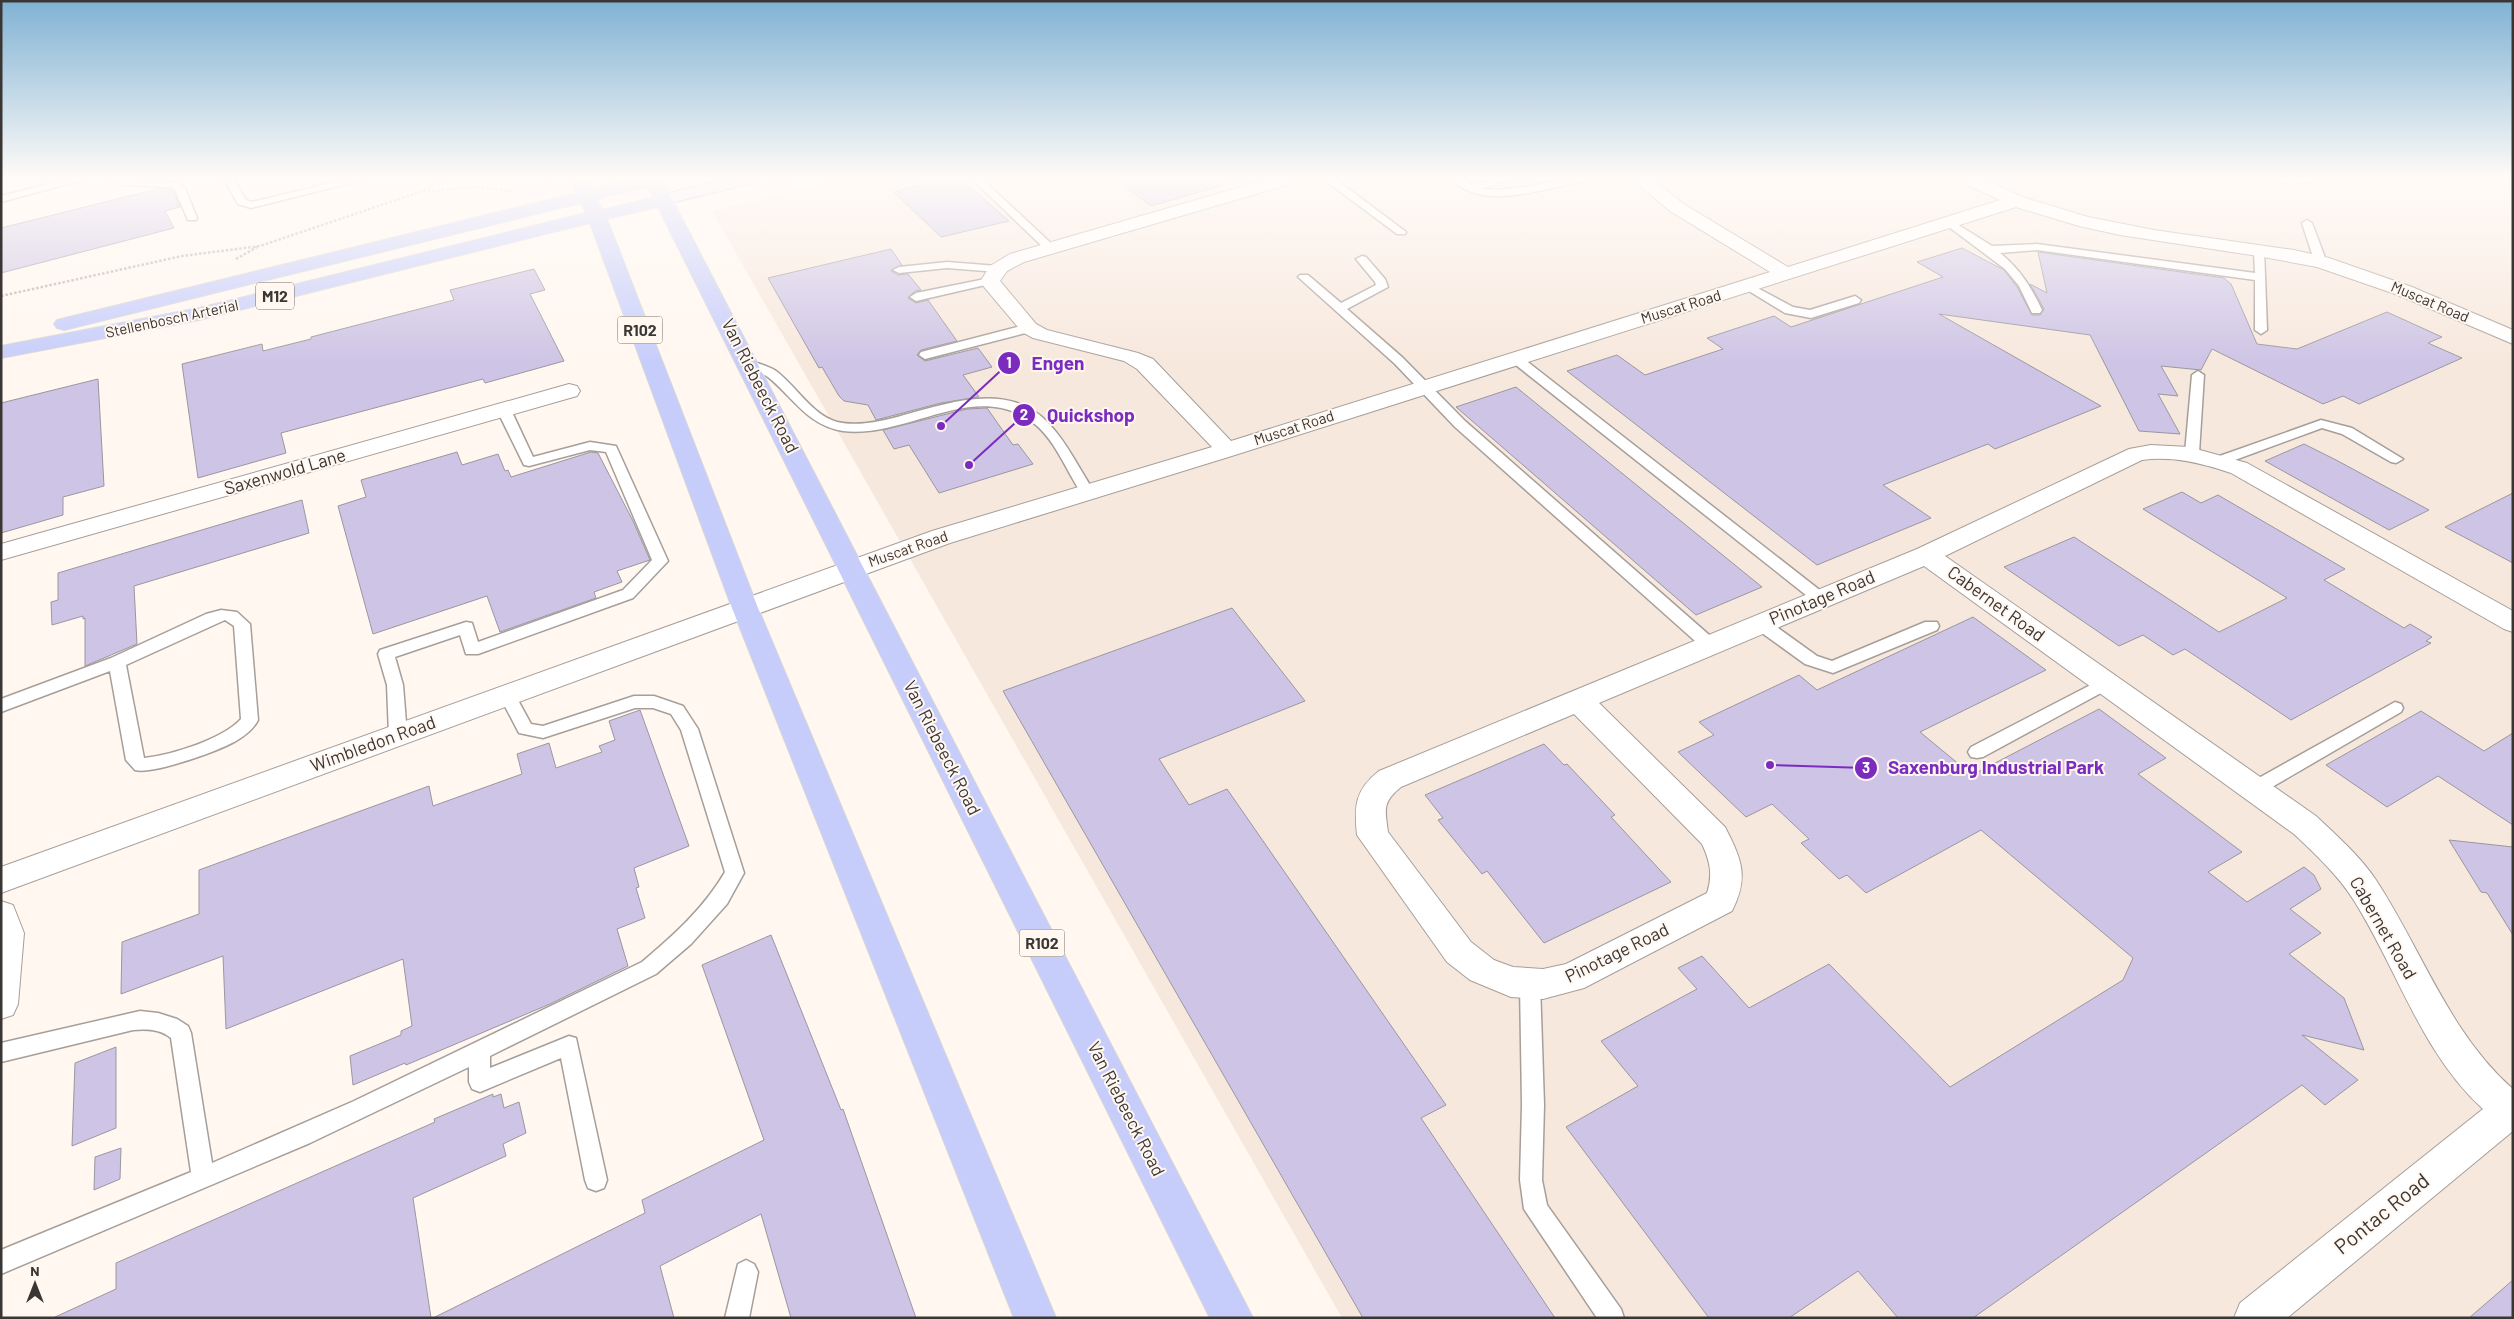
<svg xmlns="http://www.w3.org/2000/svg" width="2514" height="1319" viewBox="0 0 2514 1319" font-family="Barlow,sans-serif">
<style>
.built{fill:#f7e8dd}
.building{fill:#cec4e5;stroke:#9a97a0}
.lines{fill:none;stroke-linecap:round;stroke-linejoin:round}
.lane-casing{stroke:#a69e99;stroke-width:3}
.street-casing{stroke:#a69e99;stroke-width:2}
.secondary-casing{stroke:#a69e99;stroke-width:2}
.primary-casing{stroke:#d8d7d6;stroke-width:2}
.path{stroke:#b9b3ad;stroke-width:2.5;stroke-dasharray:2.5 2;stroke-linecap:butt}
.lane{fill:#fff;fill-rule:evenodd}
.street{fill:#fff;fill-rule:evenodd}
.secondary{fill:#e3e6fd;fill-rule:evenodd}
.primary{fill:#c7cdfb;fill-rule:evenodd}
.labels{text-anchor:middle;stroke-width:4;stroke-linejoin:round;paint-order:stroke}
.far-street-label{font-size:15px;fill:#3a3634;stroke:#fff7f0}
.shield{fill:#fff7f0;stroke:#75706c;stroke-width:1}
.shield-label{font-size:16px;font-weight:bold;fill:#3a3634}
.street-label{font-size:18px;fill:#3a3634;stroke:#fff7f0}
.near-street-label{font-size:21px;fill:#3a3634;stroke:#fff7f0}
.leader{fill:none;stroke:#7b2cbf;stroke-width:2}
.callout-dot{fill:#7b2cbf;stroke:#fff7f0;stroke-width:2}
.mark-label{font-size:15px;text-anchor:middle;font-weight:bold;fill:#fff}
.callout-label{font-size:19px;text-anchor:middle;font-weight:bold;fill:#7b2cbf;stroke:#fff7f0;stroke-width:4;stroke-linejoin:round;paint-order:stroke}
</style>
<rect width="100%" height="100%" fill="#fff7f0"/>
<!-- built -->
<path class="built" d="M845,178H2513V1318H1342L712,211Z"/>
<!-- building -->
<path class="building" d="M946,178H960L1009,221L941,237L894,192Z
M1114,178H1223L1224,185L1151,206Z
M161,188L173,191L180,207L165,211L174,228L1,273V228Z
M1962,248L2004,270L2017,287L2032,315H2040L2044,309L2030,284L2047,293L2038,252L2224,278L2231,284L2257,344L2297,349L2387,312L2442,337L2428,343L2462,358L2359,404L2343,396L2323,404L2212,349L2201,370L2161,366L2178,396L2158,394L2180,434L2139,431L2090,335L1939,314L2101,406L1995,449L1988,444L1883,485L1931,518L1817,565L1567,371L1617,355L1645,375L1723,349L1707,338L1774,316L1791,327L1943,277L1917,262Z
M891,249L902,265L891,271L898,275L908,274L921,290L915,291L908,298L916,303L928,300L957,341L921,350L917,355L925,361L978,348L992,367L963,375L979,397L941,403L876,420L868,405L844,401L839,396L822,367L819,368L768,278Z
M534,269L545,290L530,294L564,361L485,383L483,379L281,433L286,453L198,478L182,364L262,344L263,351L311,339V337L454,300L450,290Z
M98,379L104,486L63,497V515L1,533V403Z
M1516,387L1762,587L1696,615L1456,407Z
M987,408L1013,445L1018,444L1033,464L939,493L909,445L894,449L883,430L967,409Z
M2304,444L2336,460L2429,510L2389,530L2265,461Z
M457,452L462,465L498,454L505,471L508,470L511,477L591,452L598,453L633,521L650,560L617,571L622,582L594,592L596,598L500,632L487,596L373,634L338,506L366,497L361,480Z
M2182,492L2201,503L2218,495L2345,569L2324,580L2404,628L2410,624L2432,637L2426,641L2431,643L2291,720L2185,649L2173,655L2143,635L2119,646L2004,567L2074,537L2219,632L2287,598L2143,509Z
M2513,493V563L2445,527Z
M302,500L309,533L134,586L137,644L85,666V618L83,619V616L52,625L51,602L58,600V573Z
M1232,608L1305,701L1159,759L1189,805L1227,789L1446,1105L1421,1118L1555,1318H1363L1003,691Z
M1973,617L2046,670L1920,732L1972,775L2099,709L2166,758L2138,774L2242,852L2208,872L2247,902L2304,867L2314,875L2321,889L2290,909L2321,933L2289,954L2344,998L2364,1050L2302,1035L2358,1080L2325,1105L2302,1085L1973,1318H1898L1858,1271L1789,1318H1709L1566,1127L1638,1086L1601,1041L1697,989L1678,968L1702,956L1749,1008L1829,964L1950,1087L2123,980L2133,958L1981,830L1866,893L1847,875L1839,879L1801,843L1809,839L1772,804L1746,817L1678,752L1714,735L1699,722L1799,675L1817,690Z
M640,710L689,846L634,868L639,887L636,888L645,918L617,929L628,966L550,1004L406,1065L405,1063L353,1085L350,1056L401,1035V1031L412,1026L403,959L226,1029L223,956L121,994L122,942L199,914V870L429,786L433,806L522,774L517,754L549,743L556,768L602,752L599,746L615,740L609,721Z
M2421,711L2484,751L2513,733V825L2438,776L2387,807L2326,765Z
M1544,744L1564,765L1567,764L1615,815L1611,817L1671,882L1544,943L1487,871L1482,874L1438,820L1443,818L1425,795Z
M2449,840L2513,847V935L2487,893L2481,892Z
M771,935L841,1110L843,1109L916,1318H791L761,1214L660,1266L674,1318H433L645,1213L642,1200L764,1140L702,965Z
M116,1047V1128L72,1146L75,1063Z
M493,1094V1097L501,1094L504,1108L519,1102L526,1133L503,1144L506,1156L413,1198L431,1318H53L116,1289V1263L435,1122L434,1119Z
M121,1148L120,1179L94,1190L95,1157Z
M2513,1280V1318H2469Z"/>
<g class="lines">
<!-- lane casing -->
<g class="lane-casing">
<path id="lane" d="M72,178H90L1,202V196Z
M108,178L177,182L185,188L197,218L196,220H188L175,190L171,187L123,185Z
M223,178H233L246,200L252,202L352,178H370L251,208L238,204Z
M971,178H981L1054,246V250H1046Z
M1322,178H1334L1406,232L1405,234H1397Z
M1450,178H1462L1472,185L1498,178H1516L1481,189C1517,193 1552,178 1588,178L1583,181C1544,189 1481,212 1450,178Z
M1949,219L1992,246L2037,244L2255,273L2254,251L2260,248L2264,249L2267,330L2261,334L2255,330V280L2037,250L2000,253C2020,269 2031,287 2042,310L2040,313H2032L2019,286L2005,269L1945,224V220Z
M2307,220L2312,223L2327,263L2325,265L2321,266L2315,263L2302,223Z
M1362,256L1366,257L1385,279L1388,287L1347,309L1403,358L1465,421L1716,641L1718,645L1716,649H1704L1455,427L1395,364L1298,277L1300,275H1308L1341,303L1376,285L1375,282L1356,259Z
M947,262L998,266L1004,269L998,272L947,268L899,273L893,270L899,267Z
M990,278L996,281L994,283L916,301L910,297L916,293Z
M1748,283L1793,307L1810,310L1855,296L1861,300L1859,303L1811,318L1785,313L1744,288L1742,286Z
M1029,324L1035,328L1033,331L925,359L919,355L921,352Z
M1516,355L1520,356L1826,595L1829,599L1826,603H1816L1512,362L1510,359L1512,356Z
M748,360C757,363 768,366 776,371C797,387 811,414 837,422C858,427 884,421 904,415C951,402 1012,381 1050,425C1068,444 1079,469 1094,491L1092,494H1082C1067,472 1056,442 1036,425C978,376 908,439 843,431C808,426 793,397 768,377C761,372 752,369 744,367L742,364Z
M2198,371L2204,375L2199,453L2192,457L2185,453L2192,375Z
M504,406L511,410L533,457L590,442L616,446L668,561L633,598L478,654H466L460,635L395,657L403,685L407,735L404,739L398,741L392,739L389,735L387,685L378,654L380,650L466,622L472,623L478,642L623,590L652,560L606,452L590,450L529,466L524,465L497,410Z
M2321,420L2352,428L2403,459L2396,463L2391,462L2342,434L2322,428L2224,464L2219,465L2212,461L2214,458Z
M221,610L237,612L250,624L258,720C254,728 247,734 239,739C223,750 152,775 135,770L126,760L110,671L1,712V699L111,658L206,614ZM225,620L234,626L241,719C223,739 172,755 144,758L126,665Z
M1761,619L1767,620L1817,656L1832,661L1925,622H1937L1939,626L1937,630L1833,673L1805,664L1755,628L1753,624L1755,620Z
M2106,677L2112,679L2114,683L2112,687L1983,757L1977,758L1971,757L1968,752L1971,747Z
M507,689L513,691L531,724L543,726L634,696H654L683,706L698,729L744,873L727,904L691,944L656,974L490,1056V1068L569,1036L576,1038L607,1180L604,1188L596,1191L588,1188L585,1180L561,1058L480,1092L472,1089L469,1082V1067L310,1143L1,1274V1250L191,1172L171,1038C160,1029 147,1029 133,1030L1,1062V1043L140,1011L158,1013L177,1019L188,1026L191,1033L212,1163L354,1101L642,962C674,935 704,908 725,872L681,730L671,714L653,708H635L543,738L519,733L499,695L501,691Z
M2395,702L2401,704L2403,708L2401,712L2260,794L2254,796L2248,794L2245,789L2248,784Z
M1530,974L1537,977L1540,983L1544,1105L1542,1180L1547,1205L1621,1309L1624,1318H1597L1524,1209L1520,1180L1522,1105L1520,983L1523,977Z
M746,1260L754,1264L758,1272L749,1318H725L738,1264Z"/>
</g>
<!-- street casing -->
<g class="street-casing">
<path id="street" d="M1272,178H1300L1297,182L1024,262L1007,271L1000,281L1036,324L1047,330L1138,353L1153,359L1231,441L1770,272L1670,211L1631,178H1651L1682,203L1788,267L2000,200L1962,182L1959,178H1982L2022,197L2088,217L2154,230L2294,250L2329,258L2412,287L2513,330V344L2398,295L2317,267L2258,256L2120,235L2079,226L2016,207L1235,455L950,543L1,893V867L932,531L1212,447L1137,369L1124,361L1033,338L1022,332L980,282L990,266L1010,254Z
M2272,178H2314L2311,182C2300,184 2286,184 2275,182Z
M569,384L577,386L580,391L577,396L1,560V544Z
M2151,445L2189,447L2247,463L2513,611V632L2504,629L2231,473C2201,463 2173,456 2142,460L1945,556L2316,816C2337,836 2360,856 2376,880C2422,950 2449,1033 2513,1089V1131L2287,1318H2234L2240,1303L2483,1109C2421,1053 2397,968 2353,899C2337,874 2315,854 2294,834L1924,566L1599,703L1725,827C1742,860 1749,877 1732,911L1584,988L1543,999L1511,997L1470,980L1447,962L1357,835C1354,806 1355,790 1379,771L1917,549L2129,449ZM1574,714L1702,844C1710,861 1713,875 1707,893L1566,964L1543,969L1513,967L1494,960L1471,942L1388,832C1385,810 1382,802 1401,787Z
M1,901L13,905L24,933L18,1004L13,1015L1,1019Z"/>
</g>
<!-- secondary casing -->
<g class="secondary-casing">
<path id="secondary" d="M730,178H760L757,182L663,205L657,204L654,200L657,196Z"/>
</g>
<!-- primary casing -->
<g class="primary-casing">
<path id="primary" d="M569,178H587L592,189L639,178H661L1253,1318H1210L658,207L607,219L758,608L1056,1318H1014L732,608L590,223L199,320L1,358V346L199,308L586,213L581,203L64,330L57,328L54,324L57,320L576,193ZM648,187L653,197L602,210L597,199Z"/>
</g>
<!-- path -->
<path class="path" d="M550,181L551,178
M772,183L793,178
M420,192L445,178
M236,259L257,247
M1,296L182,256L260,246L420,192L475,187L510,191V195"/>
<!-- lane -->
<use href="#lane" class="lane"/>
<!-- street -->
<use href="#street" class="street"/>
<!-- secondary -->
<use href="#secondary" class="secondary"/>
<!-- primary -->
<use href="#primary" class="primary"/>
</g>
<!-- sky -->
<linearGradient id="sky" x2="0" y2="1"><stop stop-color="#80b2d4"/><stop offset="0.49" stop-color="#fffbf8"/><stop offset="1" stop-color="#fffbf8" stop-opacity="0"/></linearGradient>
<rect width="2514" height="363" fill="url(#sky)"/>
<g class="labels">
<!-- far-street labels -->
<g class="far-street-label">
<text transform="translate(2430 302) rotate(23)" y="5">Muscat Road</text>
<text transform="translate(1681 307) rotate(-17)" y="5">Muscat Road</text>
<text transform="translate(172 319) rotate(-12)" y="5">Stellenbosch Arterial</text>
<text transform="translate(1294 428) rotate(-18)" y="5">Muscat Road</text>
<text transform="translate(908 549) rotate(-19)" y="5">Muscat Road</text>
</g>
<!-- shield labels -->
<g class="shield">
<rect x="256" y="282.5" width="38" height="27" rx="4"/>
<rect x="617.5" y="316.5" width="45" height="27" rx="4"/>
<rect x="1019.5" y="929.5" width="45" height="27" rx="4"/>
</g>
<g class="shield-label">
<text x="275" y="302">M12</text>
<text x="640" y="336">R102</text>
<text x="1042" y="949">R102</text>
</g>
<!-- street labels -->
<g class="street-label">
<text transform="translate(760 386) rotate(63)" y="6">Van Riebeeck Road</text>
<text transform="translate(285 472) rotate(-16)" y="6">Saxenwold Lane</text>
<text transform="translate(1822 598) rotate(-23)" y="6">Pinotage Road</text>
<text transform="translate(1996 604) rotate(36)" y="6">Cabernet Road</text>
<text transform="translate(373 744) rotate(-20)" y="6">Wimbledon Road</text>
<text transform="translate(942 748) rotate(63)" y="6">Van Riebeeck Road</text>
<text transform="translate(2383 928) rotate(60)" y="6">Cabernet Road</text>
<text transform="translate(1617 953) rotate(-26)" y="6">Pinotage Road</text>
<text transform="translate(1126 1109) rotate(63)" y="6">Van Riebeeck Road</text>
</g>
<!-- near-street labels -->
<g class="near-street-label">
<text transform="translate(2382 1214) rotate(-39)" y="7">Pontac Road</text>
</g>
</g>
<!-- callouts -->
<path class="leader" d="M941 426L1009 363M969 465L1024 415M1770 765L1866 768"/>
<g class="callout-dot">
<circle cx="941" cy="426" r="5"/>
<circle cx="969" cy="465" r="5"/>
<circle cx="1770" cy="765" r="5"/>
<circle cx="1009" cy="363" r="12"/>
<circle cx="1024" cy="415" r="12"/>
<circle cx="1866" cy="768" r="12"/>
</g>
<g class="mark-label">
<text x="1009" y="368">1</text>
<text x="1024" y="420">2</text>
<text x="1866" y="773">3</text>
</g>
<g class="callout-label">
<text x="1058" y="370">Engen</text>
<text x="1091" y="422">Quickshop</text>
<text x="1996" y="774">Saxenburg Industrial Park</text>
</g>
<!-- border -->
<rect width="2514" height="1319" fill="none" stroke="#3a3634" stroke-width="5"/>
<!-- north arrow -->
<g transform="translate(35 1284)" stroke="#fff7f0" stroke-width="4" paint-order="stroke">
<path d="M0-4L9 19L0 12L-9 19Z" fill="#3a3634"/>
<text y="-8" font-size="14" font-weight="bold" text-anchor="middle" fill="#3a3634">N</text>
</g>
</svg>
